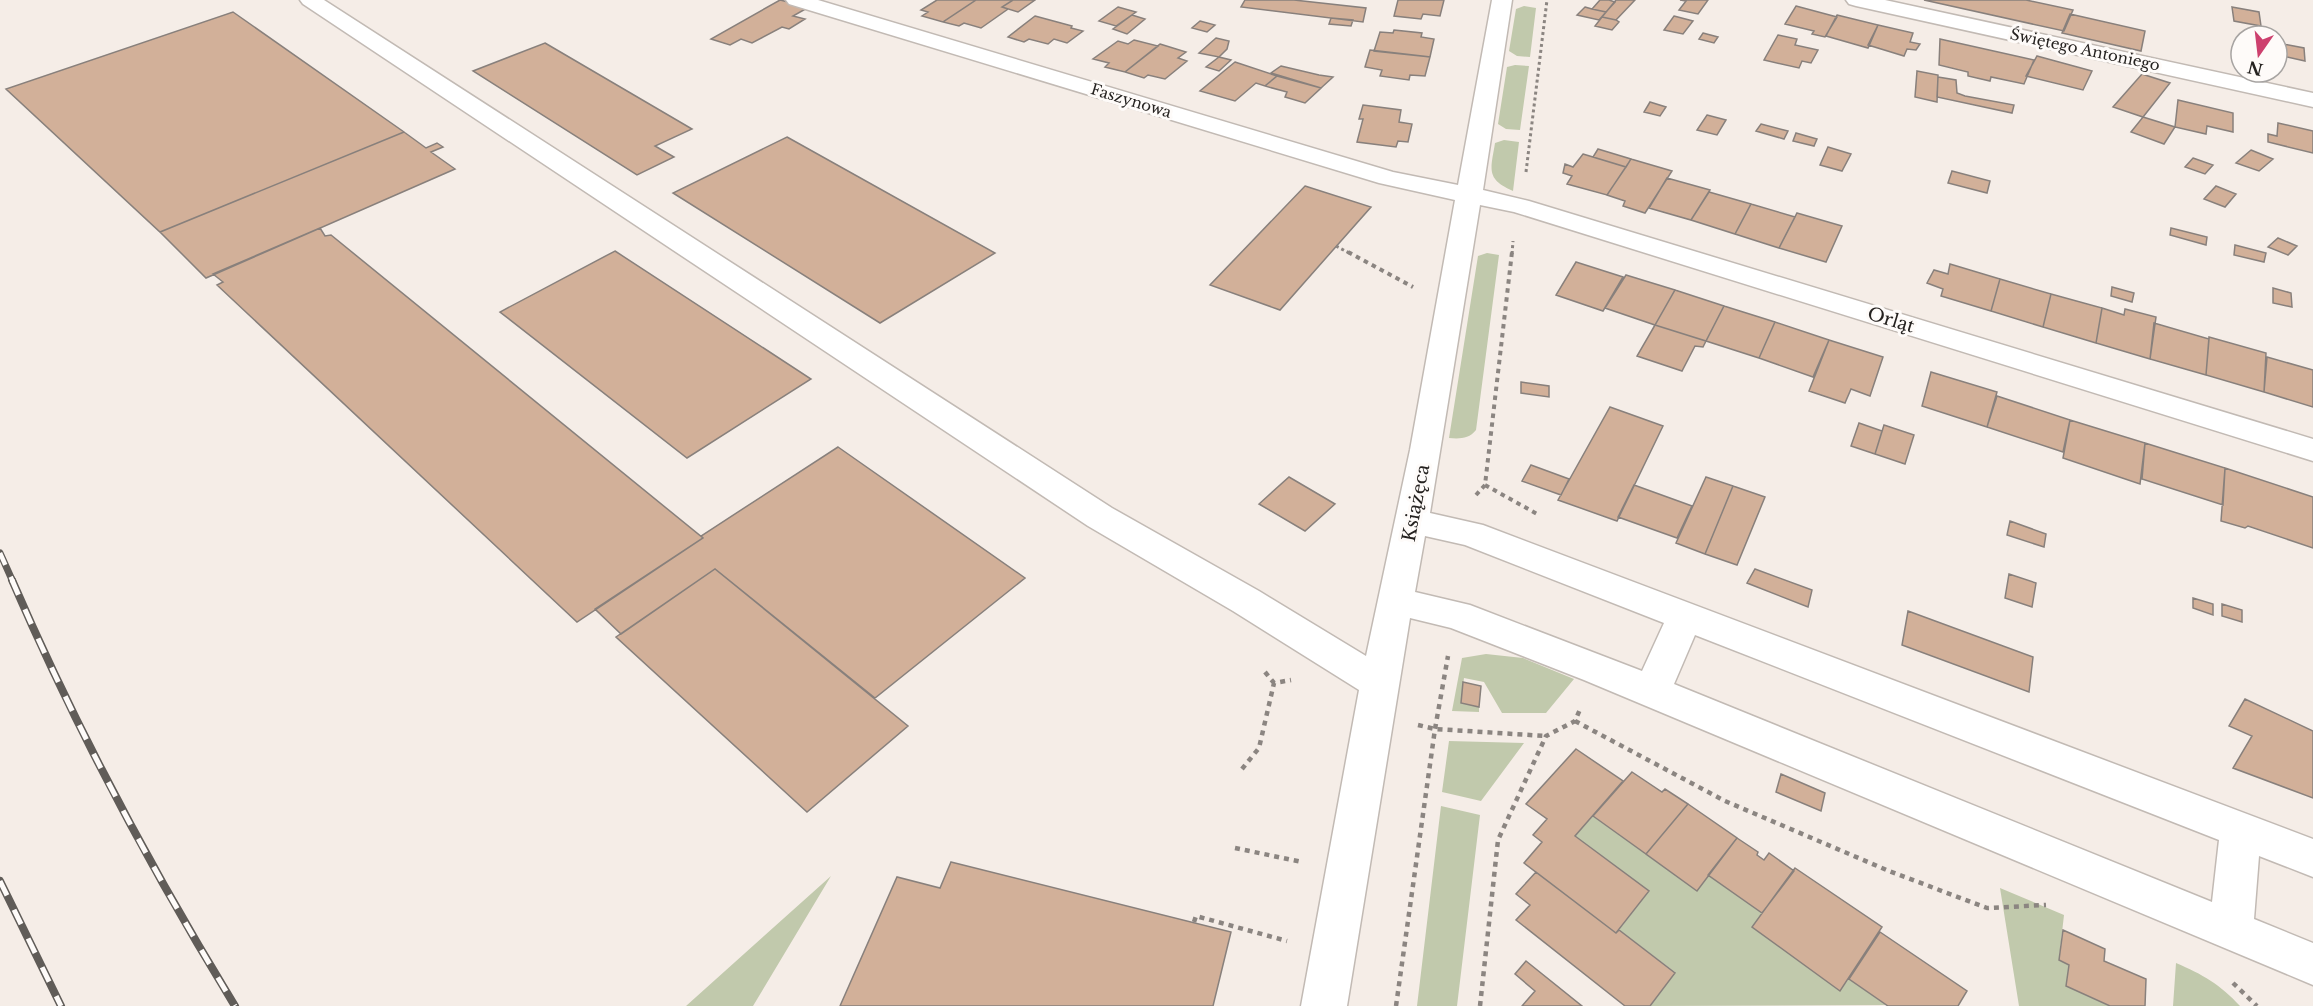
<svg xmlns="http://www.w3.org/2000/svg" width="2313" height="1006" viewBox="0 0 2313 1006" font-family="'Libre Baskerville',serif">
<style>
.green{fill:#c1c9ac}
.building{fill:#d2b099;stroke:#88807c;stroke-width:1.5}
.lines{fill:none;stroke-linecap:round;stroke-linejoin:round}
.minor-casing{stroke:#c2bab4;stroke-width:3}
.path-far2{stroke:#8b8581;stroke-width:3;stroke-dasharray:3 3;stroke-linecap:butt}
.path-far1{stroke:#8b8581;stroke-width:4;stroke-dasharray:4.5 4.5;stroke-linecap:butt}
.path{stroke:#8b8581;stroke-width:4.5;stroke-dasharray:5 5;stroke-linecap:butt}
.minor{fill:#fff;fill-rule:evenodd}
.rail-far1-casing{stroke:#605c58;stroke-width:7}
.rail-casing{stroke:#605c58;stroke-width:8}
.rail-far1{stroke:#fefbf9;stroke-width:4.5;stroke-dasharray:13;stroke-linecap:butt}
.rail{stroke:#fefbf9;stroke-width:5;stroke-dasharray:16;stroke-linecap:butt}
.labels{text-anchor:middle;stroke-width:6;stroke-linejoin:round;paint-order:stroke}
.far-street-label{font-size:15px;fill:#252220;stroke:#fefbf9}
.street-label{font-size:18px;fill:#252220;stroke:#fefbf9}
</style>
<rect width="100%" height="100%" fill="#f5ede7"/>
<!-- green -->
<path class="green" d="M1524,6L1536,8L1530,57L1517,56L1509,51L1516,9Z
M1515,65L1529,66L1520,130L1506,129L1498,124L1507,67Z
M1504,140L1519,142L1513,191C1485,179 1491,169 1495,143Z
M1487,253L1499,255L1476,430C1469,439 1459,439 1449,438L1478,256Z
M1486,654L1523,658L1574,679L1546,713H1502L1484,682L1464,678L1461,702L1479,707V712L1452,711L1462,658Z
M1449,741L1524,743L1481,801L1442,792Z
M1441,806L1480,815L1457,1006H1417Z
M1593,816L1696,890L1708,875L1762,913L1840,990L1849,979L1886,1005L1650,1006L1675,972L1619,930L1649,891L1575,836Z
M831,876L753,1006H686Z
M2000,888L2064,915L2059,959L2069,965L2067,986L2110,1006H2019Z
M2176,963C2202,974 2221,985 2240,1006H2173Z"/>
<!-- building -->
<path class="building" d="M780,0L809,7L793,16L805,19L789,29L782,27L752,43L741,39L730,45L711,39Z
M937,0H976L943,22L922,16L928,12L921,10Z
M976,0H1013L1002,7L1008,9L981,28L964,23L959,26L943,22Z
M1013,0H1035L1018,12L1002,7Z
M1245,0H1294L1366,8L1363,22L1241,7Z
M1398,0H1444L1440,16L1423,14L1421,19L1394,16Z
M1600,0H1609L1615,2L1606,12L1592,9Z
M1616,0H1635L1616,20L1602,17Z
M1680,0H1708L1698,14L1679,10L1686,1Z
M1924,0H2026L2073,10L2064,31Z
M1796,6L1837,17L1825,37L1812,34L1814,31L1785,24Z
M1118,7L1136,12L1116,26L1099,21Z
M1585,7L1592,9L1606,12L1599,20L1577,15Z
M2232,7L2259,12L2261,26L2234,21Z
M233,12L404,132L160,232L6,89Z
M2070,14L2145,31L2141,51L2062,33Z
M1132,15L1145,19L1127,34L1113,29Z
M1837,15L1878,25L1868,48L1826,36Z
M1035,16L1072,26L1071,28L1083,31L1067,43L1054,39L1048,44L1029,39L1024,42L1008,37Z
M1674,16L1693,21L1683,34L1664,30Z
M1602,17L1616,20L1619,22L1612,30L1595,26Z
M1331,18L1353,20L1351,26L1329,24Z
M1200,21L1215,25L1207,32L1192,28Z
M1878,25L1913,33L1910,42L1920,44L1916,50L1907,49L1904,56L1868,45Z
M1394,30L1422,33L1421,37L1434,39L1430,57L1374,51L1380,32L1393,33Z
M1703,33L1718,37L1714,43L1699,39Z
M1778,35L1797,39L1795,45L1818,50L1811,63L1802,61L1799,68L1764,60Z
M1216,38L1229,41L1227,49L1219,57L1199,53Z
M1940,39L2034,60L2024,84L1991,77L1990,81L1968,76V72L1939,65Z
M1134,40L1158,46L1125,72L1105,67L1109,63L1093,59L1118,41L1128,44Z
M545,43L692,129L655,146L674,157L637,175L473,71Z
M1160,44L1186,52L1178,58L1187,61L1165,79L1148,75L1144,78L1125,72Z
M2283,44L2304,48L2305,61L2283,56Z
M1370,50L1430,57L1425,76L1410,75L1409,80L1380,76L1382,70L1365,67Z
M2037,56L2092,71L2083,90L2026,76Z
M1219,57L1231,60L1219,71L1206,67Z
M1235,62L1277,76L1265,86L1256,83L1235,101L1200,91Z
M1281,66L1319,75L1333,77L1321,88L1271,73Z
M1917,71L1938,75L1937,102L1915,97Z
M2142,74L2170,83L2143,117L2113,107Z
M1277,76L1321,88L1305,103L1285,97L1287,92L1265,86Z
M1938,77L1956,80L1957,93L1965,96L2014,105L2012,113L1937,97Z
M2178,100L2233,113V132L2207,126L2206,134L2175,127Z
M1650,102L1666,107L1660,116L1644,112Z
M1363,105L1401,110L1399,122L1412,124L1408,142L1398,141L1396,147L1357,142L1363,119H1359Z
M1707,115L1726,120L1717,135L1697,130Z
M2143,117L2175,127L2164,144L2131,132Z
M2278,123L2313,131V153L2268,142V134L2277,136Z
M1761,124L1788,131L1784,139L1756,131Z
M404,132L426,148L437,143L443,147L431,152L455,169L206,278L160,232Z
M1796,133L1817,139L1814,146L1793,141Z
M787,137L995,253L880,323L673,193Z
M1828,147L1851,154L1842,171L1820,165Z
M1598,149L1631,159L1626,167L1593,157Z
M2251,150L2273,159L2259,171L2236,163Z
M1583,154L1626,167L1607,195L1567,184L1572,176L1563,173L1565,164L1573,167Z
M2193,158L2213,165L2205,174L2185,167Z
M1631,159L1672,171L1645,213L1623,206L1625,201L1607,195Z
M1952,171L1990,181L1987,193L1948,183Z
M1667,178L1710,190L1691,220L1649,208Z
M1305,186L1371,207L1280,310L1210,285Z
M2216,186L2236,194L2225,207L2204,199Z
M1709,192L1751,204L1735,234L1691,220Z
M1751,204L1795,217L1779,248L1735,234Z
M1797,213L1842,226L1826,262L1779,248Z
M320,228L325,236L331,235L703,538L577,622L217,285L223,282L213,274Z
M2171,228L2207,237L2206,245L2170,235Z
M2278,238L2297,246L2288,255L2268,247Z
M2235,245L2266,253L2264,262L2234,255Z
M615,251L811,379L687,458L500,312Z
M1576,262L1623,277L1603,311L1556,295Z
M1950,264L2000,279L1991,311L1941,296L1943,289L1927,283L1934,270L1948,274Z
M1626,275L1675,290L1655,325L1605,308Z
M2000,279L2051,294L2043,327L1991,311Z
M2112,287L2134,293L2132,302L2111,296Z
M2273,288L2291,293L2292,307L2273,303Z
M1675,290L1724,306L1706,341L1655,325Z
M2051,294L2102,308L2096,343L2043,327Z
M1724,306L1775,322L1759,358L1706,341Z
M2102,308L2124,315L2125,309L2156,317L2150,359L2096,343Z
M1775,322L1829,340L1813,377L1759,358Z
M2154,323L2209,339L2206,375L2150,359Z
M1655,325L1706,341L1703,347L1695,346L1682,371L1637,356Z
M2209,337L2266,353L2264,392L2206,375Z
M1829,340L1883,357L1870,396L1851,389L1845,403L1809,391Z
M2267,357L2313,370V407L2264,392Z
M1931,372L1997,392L1987,427L1922,406Z
M1521,382L1549,386V397L1521,393Z
M1997,396L2070,420L2063,452L1987,427Z
M1610,407L1663,426L1617,521L1558,500Z
M2070,420L2145,443L2140,484L2063,458Z
M1859,423L1882,431L1875,454L1851,446Z
M1884,425L1914,435L1905,464L1875,454Z
M2145,443L2225,468L2223,505L2142,479Z
M838,447L1025,578L875,698L715,569L621,634L595,609L703,538L701,536Z
M1531,465L1569,479L1561,495L1522,481Z
M2225,468L2313,497V548L2248,526L2245,528L2221,521Z
M1289,477L1335,504L1305,531L1259,504Z
M1706,477L1733,486L1705,554L1676,543Z
M1634,485L1692,506L1677,538L1618,517Z
M1733,486L1765,497L1737,565L1705,554Z
M2010,521L2046,534L2044,547L2007,535Z
M715,569L908,726L807,812L616,637Z
M1755,569L1812,590L1808,607L1747,583Z
M2009,574L2036,583L2032,607L2005,598Z
M2193,598L2213,604V615L2193,608Z
M2222,604L2242,610V622L2222,616Z
M1908,611L2033,657L2029,692L1902,645Z
M1463,682L1481,686L1479,707L1461,703Z
M2245,699L2313,731V798L2233,768L2252,736L2229,726Z
M1576,749L1623,781L1575,836L1649,891L1616,933L1524,863L1542,842L1533,835L1547,819L1526,804Z
M1632,772L1662,792L1665,789L1688,804L1646,854L1593,816Z
M1781,774L1825,793L1821,811L1776,792Z
M1688,804L1737,838L1697,891L1646,854Z
M1737,838L1758,852L1757,855L1764,860L1769,853L1794,871L1762,913L1708,875Z
M951,862L1231,932L1213,1006H840L897,877L940,888Z
M1795,868L1882,927L1840,991L1752,927Z
M1536,872L1616,933L1619,930L1675,973L1650,1006H1625L1516,920L1530,905L1516,894Z
M2063,930L2105,949L2104,961L2146,979L2145,1006H2110L2066,986L2069,965L2059,960Z
M1880,932L1967,991L1958,1006H1888L1849,979Z
M1526,961L1582,1006H1522L1535,991L1515,974Z"/>
<g class="lines">
<!-- minor casing -->
<g class="minor-casing">
<path id="minor" d="M300,0H324L1112,508L1259,591L1366,656L1410,450L1455,200L1379,183L789,4L786,0H818L1393,172L1458,185L1492,0H1512L1483,190L1529,201L2313,439V461L1514,212L1480,205L1430,513L1483,525L2313,839V877L2259,856L2254,919L2313,943V985L1584,680L1451,628L1410,618L1347,1006H1301L1359,690L1233,611L1088,526L303,4ZM1425,536L1465,545L1664,623L1642,671L1470,605L1415,592ZM1695,635L2219,840L2212,902L1674,684Z
M1846,0H1885L2313,93V107L1856,6L1849,4Z"/>
</g>
<!-- path-far2 -->
<path class="path-far2" d="M1526,172L1547,0
M1336,246L1351,254
M1512,254L1513,241"/>
<!-- path-far1 -->
<path class="path-far1" d="M1348,252L1413,287
M1485,485L1539,515
M1476,495L1485,485L1512,252"/>
<!-- path -->
<path class="path" d="M1265,672L1274,683
M1575,721L1725,801L1889,871L1987,908L2046,905
M1418,725L1435,729L1546,736
M1242,769L1259,748L1274,683L1291,680
M1235,848L1302,862
M1194,922L1196,916L1287,941
M2233,983L2257,1006
M1396,1006L1435,729L1448,656
M1480,1006L1498,840L1546,736L1575,721L1581,707"/>
<!-- minor -->
<use href="#minor" class="minor"/>
<!-- rail-far1 casing -->
<g class="rail-far1-casing">
<path id="rail-far1" d="M0,553L13,582"/>
</g>
<!-- rail casing -->
<g class="rail-casing">
<path id="rail" d="M12,580C76,728 151,869 235,1006
M0,881L61,1006"/>
</g>
<!-- rail-far1 -->
<use href="#rail-far1" class="rail-far1"/>
<!-- rail -->
<use href="#rail" class="rail"/>
</g>
<g class="labels">
<!-- far-street labels -->
<g class="far-street-label">
<text transform="translate(2085 50) rotate(12)" y="5">Świętego Antoniego</text>
<text transform="translate(1131 101) rotate(17)" y="5">Faszynowa</text>
</g>
<!-- street labels -->
<g class="street-label">
<text transform="translate(1891 320) rotate(17)" y="6">Orląt</text>
<text transform="translate(1416 503) rotate(-79)" y="6">Książęca</text>
</g>
</g>
<!-- north arrow -->
<g transform="translate(2259 54) rotate(194)"><circle r="28" fill="#fefbf9" stroke="#a7a4a2" stroke-width="1.5"/>
<path d="M0-4.5L10 22L0 15L-10 22Z" fill="#cd406e"/>
<text y="-9" font-size="16" font-weight="bold" text-anchor="middle" fill="#252220">N</text>
</g>
</svg>
